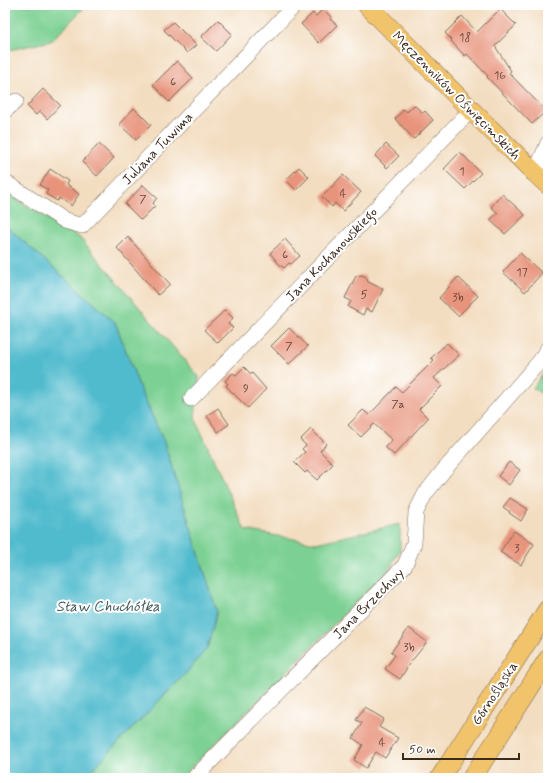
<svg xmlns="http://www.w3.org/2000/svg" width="553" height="783" viewBox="0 0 553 783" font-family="Mynerve,sans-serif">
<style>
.green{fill:#7bd093;stroke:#5b7d58}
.water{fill:#51bbce;stroke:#467276}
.building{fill:#e8947d}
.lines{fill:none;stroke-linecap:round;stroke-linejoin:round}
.minor-casing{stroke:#7b6957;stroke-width:16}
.major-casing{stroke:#7b6957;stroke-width:20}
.minor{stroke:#fff;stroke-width:15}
.major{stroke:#f1c36a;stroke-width:19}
.labels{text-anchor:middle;stroke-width:4;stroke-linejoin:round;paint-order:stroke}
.number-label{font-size:12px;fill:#664436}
.street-label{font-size:14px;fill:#3b2a1e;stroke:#fff}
.water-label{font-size:15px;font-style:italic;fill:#435d5c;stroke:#fff}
</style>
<rect width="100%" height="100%" fill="#fff"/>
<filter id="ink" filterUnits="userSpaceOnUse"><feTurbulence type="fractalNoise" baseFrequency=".025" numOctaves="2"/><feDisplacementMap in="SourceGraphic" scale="8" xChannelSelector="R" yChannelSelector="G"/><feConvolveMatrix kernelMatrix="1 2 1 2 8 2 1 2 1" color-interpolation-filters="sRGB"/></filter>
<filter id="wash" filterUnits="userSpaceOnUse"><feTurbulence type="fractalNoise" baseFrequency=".012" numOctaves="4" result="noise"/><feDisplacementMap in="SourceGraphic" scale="16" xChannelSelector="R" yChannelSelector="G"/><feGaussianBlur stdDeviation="0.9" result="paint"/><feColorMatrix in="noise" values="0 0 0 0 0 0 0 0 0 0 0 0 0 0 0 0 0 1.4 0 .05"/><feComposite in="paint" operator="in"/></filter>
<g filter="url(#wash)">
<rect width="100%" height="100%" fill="#f3ddc0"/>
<!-- green -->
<path class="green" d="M5,5H87L51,41L5,51Z
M5,192L80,238L199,377L195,418L245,530L316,543L400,524V550L388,570L181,778H84L187,672L207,648L217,612L164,442L141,391L115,322L5,225Z
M548,367V398L533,388Z"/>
<!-- water -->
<path class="water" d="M5,225L115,322L141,391L164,442L217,612L207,648L187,672L84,778H5Z"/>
<g id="blocks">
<!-- building -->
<path class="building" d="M323,9L331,17L330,19L337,25L319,43L301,24L313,13L316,16Z
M500,9L516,25L495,46L511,71L509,73L546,111L532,124L487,77L488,76L467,54L465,56L451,41L452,40L445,33L462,16L477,32Z
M218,20L232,34L216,51L201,37Z
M173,22L196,45L187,53L164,30Z
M177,61L193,78L169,102L153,85Z
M43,89L60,105L47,119L40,111L36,115L27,106Z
M414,105L423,113L425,111L433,120L414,139L395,119L404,109L407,112Z
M134,108L151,125L136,140L119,124Z
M99,144L114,158L97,176L82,162Z
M386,144L399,156L387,168L375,156Z
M460,152L481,173L465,189L444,169Z
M299,167L309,177L296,190L286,180Z
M50,169L68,181L66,185L79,194L71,206L59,198L57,201L46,194L48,190L40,185Z
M343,175L361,192L343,211L335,203L332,207L322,197Z
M143,185L157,198L153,203L155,206L141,220L125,204Z
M502,194L525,215L505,234L490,220L498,213L491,207Z
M128,237L170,284L158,295L117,248Z
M285,239L300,256L291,264L289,263L284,268L278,263L270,253Z
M520,253L542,273L525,292L503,272Z
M362,275L366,277L368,282L383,289L372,312L366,309L363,315L348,307L351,301L345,298L356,276Z
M458,277L478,296L458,316L439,298Z
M225,310L233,318L228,324L233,328L218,343L204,330Z
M289,328L308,346L289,364L271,346Z
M447,343L459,355L434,378L442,386L419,409L428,418L394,455L385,447L392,440L374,424L361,437L348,425L363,410L369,415L396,387L402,392L434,360L431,358Z
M244,367L251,374L252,373L266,389L248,408L226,386L228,384L225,381L233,373L236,375Z
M218,408L229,424L218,432L207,416Z
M311,429L326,444L320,451L333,464L317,480L307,471L305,473L294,462L305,452L302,449L306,445L300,440Z
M509,462L520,470L509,485L498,476Z
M510,498L528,509L521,521L509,513L510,512L503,507Z
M514,531L534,544L521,565L500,552Z
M409,628L427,642L406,668H407L400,679L385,669L395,655L391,652Z
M364,707L384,719L379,727L398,738L385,758L376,752L366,768L354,760L363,745L353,738L362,723L356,720Z"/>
</g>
</g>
<g filter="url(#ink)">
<use href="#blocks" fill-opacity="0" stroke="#7b6957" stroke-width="1"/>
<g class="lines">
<!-- minor casing -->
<g class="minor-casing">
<path id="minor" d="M5,111L16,101
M535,173L548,143
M5,182L65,221L82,226L295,5
M191,399L471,110
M194,778L405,565L414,543L416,512L425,494L444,470L540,361L548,348"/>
</g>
<!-- major casing -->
<g class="major-casing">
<path id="major" d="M367,5L471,110L535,173L548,185
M440,778L548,609
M472,778L548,659"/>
</g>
<!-- minor -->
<use href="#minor" class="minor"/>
<!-- major -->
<use href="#major" class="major"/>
</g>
</g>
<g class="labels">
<!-- number labels -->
<g class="number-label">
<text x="465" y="41">18</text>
<text x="500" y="79">16</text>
<text x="173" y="85">6</text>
<text x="462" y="175">1</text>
<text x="343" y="197">4</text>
<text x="143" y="203">7</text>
<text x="285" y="258">6</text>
<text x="522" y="276">17</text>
<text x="364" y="298">5</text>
<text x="458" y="301">3b</text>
<text x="289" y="350">7</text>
<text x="246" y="392">9</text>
<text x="398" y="408">7a</text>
<text x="517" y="552">3</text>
<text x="409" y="651">3b</text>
<text x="382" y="746">4</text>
</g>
<!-- street labels -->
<g class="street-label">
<text transform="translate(457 95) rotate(45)" y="5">Męczenników Oświęcimskich</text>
<text transform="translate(157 148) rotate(-46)" y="5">Juliana Tuwima</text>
<text transform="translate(331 254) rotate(-46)" y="5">Jana Kochanowskiego</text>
<text transform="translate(368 603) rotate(-45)" y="5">Jana Brzechwy</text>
<text transform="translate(494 693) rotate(-57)" y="5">Górnośląska</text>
</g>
<!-- water labels -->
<g class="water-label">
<text x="108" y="611">Staw Chuchółka</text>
</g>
</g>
<!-- margin -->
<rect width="553" height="783" fill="none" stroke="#fff" stroke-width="20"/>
<!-- scale -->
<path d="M403 753v6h116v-6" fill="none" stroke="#3b2a1e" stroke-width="2"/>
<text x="409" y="753" font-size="12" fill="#3b2a1e" stroke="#ffffff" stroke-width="3" paint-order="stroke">50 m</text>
</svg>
